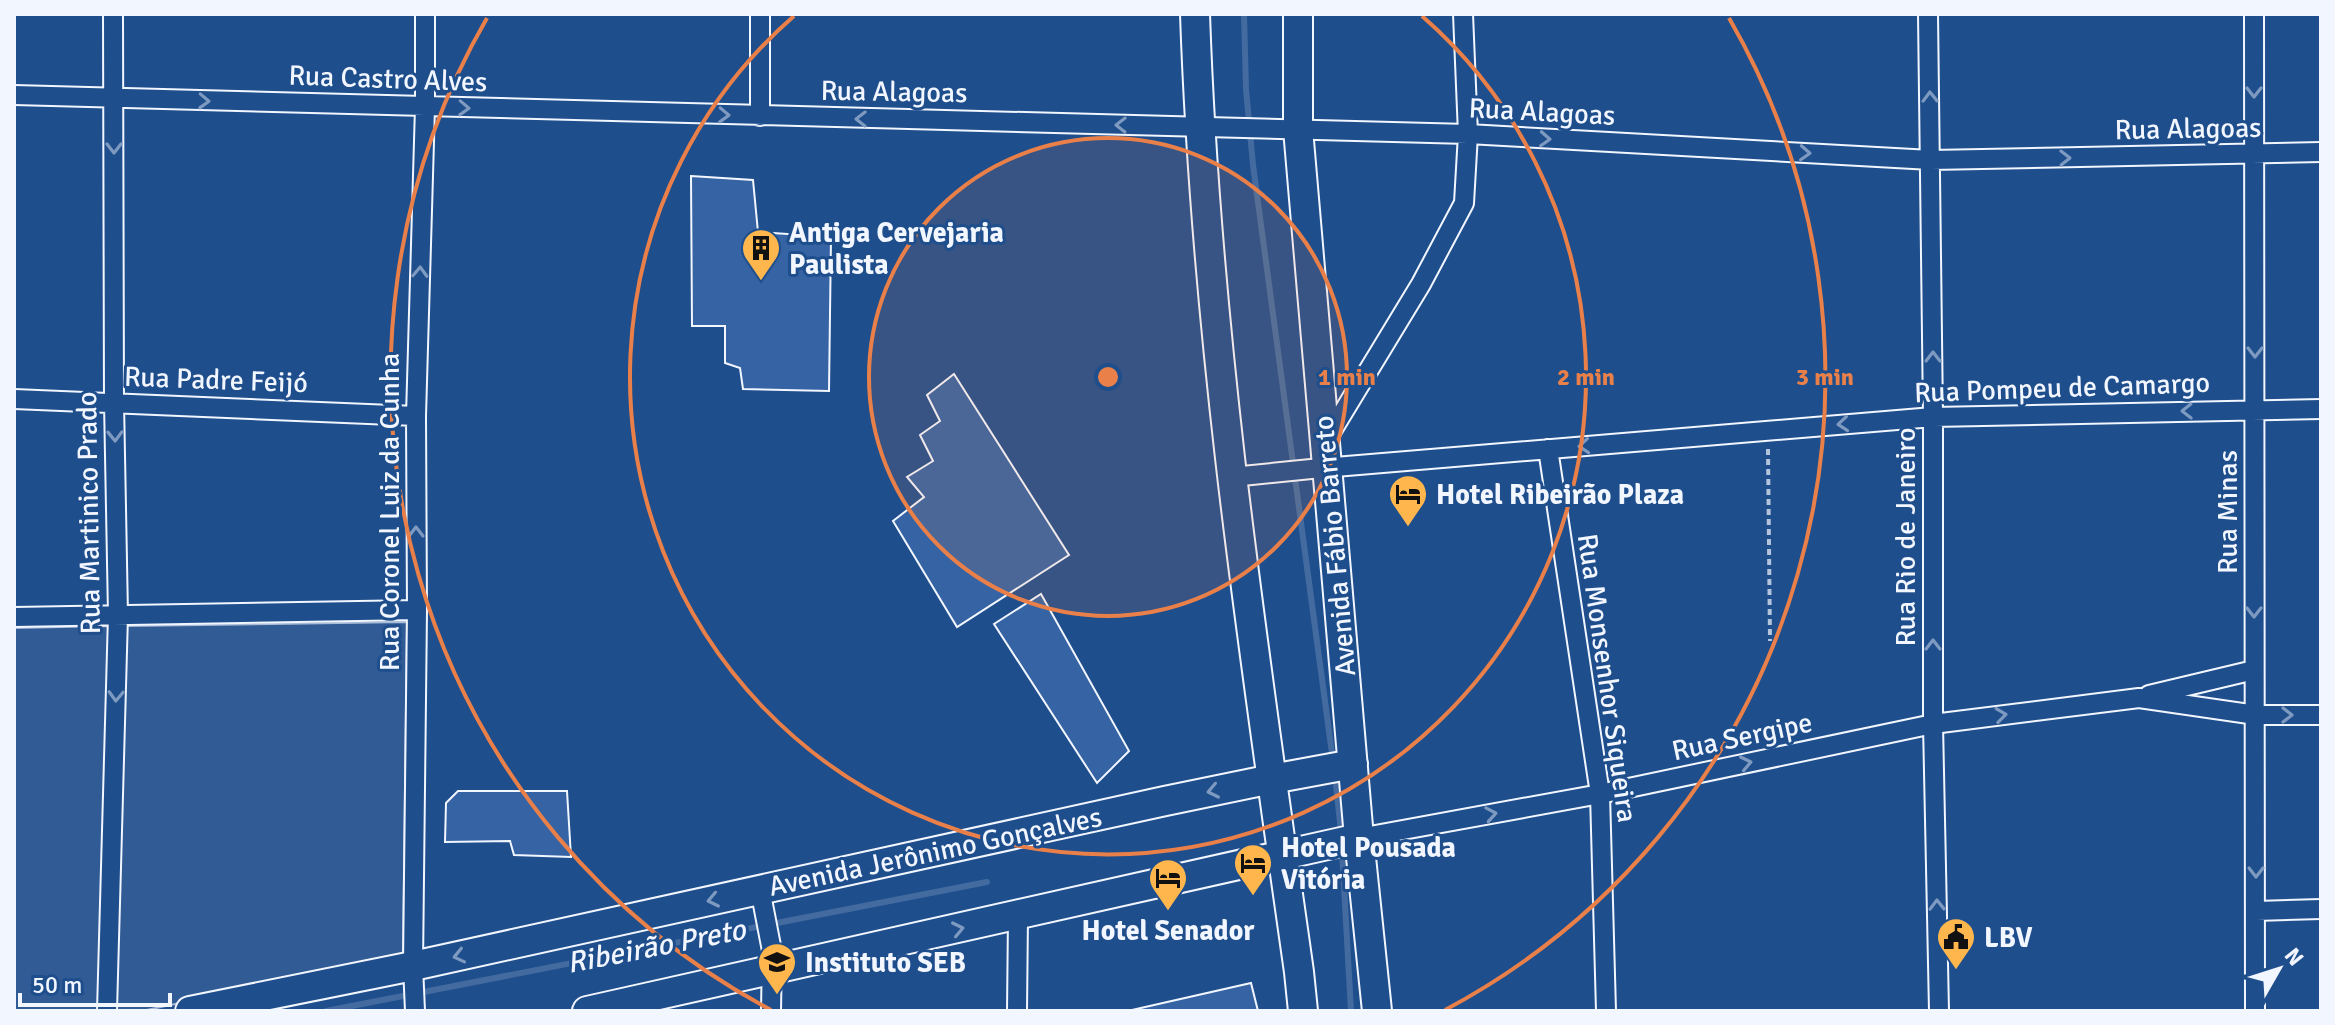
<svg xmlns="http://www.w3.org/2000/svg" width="2335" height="1025" viewBox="0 0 2335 1025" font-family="Signika,sans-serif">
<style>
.green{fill:#305b95;stroke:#a8bbd7;stroke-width:2}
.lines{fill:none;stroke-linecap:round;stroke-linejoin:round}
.stream{stroke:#446ba0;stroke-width:6}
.building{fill:#3563a3;stroke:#f2f6ff;stroke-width:2}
.minor-casing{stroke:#f2f6ff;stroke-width:22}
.primary-casing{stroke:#f2f6ff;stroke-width:32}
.path{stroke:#b3c4dc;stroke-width:4;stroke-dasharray:6 4;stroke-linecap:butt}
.minor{stroke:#1f4e8c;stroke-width:18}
.primary{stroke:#1f4e8c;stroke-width:28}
.oneway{stroke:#7e9ac0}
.ring{fill:none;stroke:#ea8049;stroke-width:4}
.labels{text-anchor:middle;stroke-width:6;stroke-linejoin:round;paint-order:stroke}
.street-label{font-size:28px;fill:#f2f6ff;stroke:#1f4e8c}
.poi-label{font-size:28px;font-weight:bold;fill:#f2f6ff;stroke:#1f4e8c;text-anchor:start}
.water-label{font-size:30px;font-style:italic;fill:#f2f6ff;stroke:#1f4e8c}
.centre{fill:#ea8049;stroke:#1f4e8c;stroke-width:4}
.ring-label{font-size:24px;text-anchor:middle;font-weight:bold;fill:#ea8049;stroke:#1f4e8c;stroke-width:6;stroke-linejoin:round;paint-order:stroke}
</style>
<rect width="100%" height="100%" fill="#1f4e8c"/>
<!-- green -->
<path class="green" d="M407,622L403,956L142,1011H116L126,626Z
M109,626L99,1011H14V628Z"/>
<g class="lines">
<!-- stream -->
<path class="stream" d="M1244,14L1246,89L1253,165L1333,761
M1335,776L1341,832
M1342,851L1351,1011
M326,1011L987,882"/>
</g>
<!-- building -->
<path class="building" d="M691,176L753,180L758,232L831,237L829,391L743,389L740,368L725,363V326H692Z
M954,374L1069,555L957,627L893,521L924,497L907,477L933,461L920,435L940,421L927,395Z
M1041,594L1129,751L1097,783L994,624Z
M458,791H567L571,857L514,855L510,841L445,842L446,803Z
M1251,983L1258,1011L1132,1010Z"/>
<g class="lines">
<!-- minor casing -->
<g class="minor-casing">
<path id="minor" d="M760,14V116
M1928,14L1933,417V724L1939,1011
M2254,14L2255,1011
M14,95L1468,134L1931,160L2321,152
M14,399L416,416
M1325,442L1421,284L1464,203L1468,134L1463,14
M1548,449L1600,794L1606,1011
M1232,477L1311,469L1933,417L2321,409
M14,617L417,610
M2149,695L2254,670
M1359,838L1600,794L1933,724L2139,698L2256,715H2321
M760,889L772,951L771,1011
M2256,911L2321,909
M107,1011L118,615L114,402L113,14
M415,1011L413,966L417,610L416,416L425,107V14
M1017,1011L1018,916"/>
</g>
<!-- primary casing -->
<g class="primary-casing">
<path id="primary" d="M1195,14C1206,335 1254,654 1299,972L1303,1011
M1298,14V129L1359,838L1377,1011
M190,1011L413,966L1165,801L1272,779L1353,764
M587,1011L1359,838"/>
</g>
<!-- path -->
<path class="path" d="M1768,449L1770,641"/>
<!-- minor -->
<use href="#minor" class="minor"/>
<!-- primary -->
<use href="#primary" class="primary"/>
</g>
<!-- one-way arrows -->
<defs><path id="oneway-chevron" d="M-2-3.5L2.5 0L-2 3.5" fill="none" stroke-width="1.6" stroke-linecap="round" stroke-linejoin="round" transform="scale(2)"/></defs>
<g class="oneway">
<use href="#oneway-chevron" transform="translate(2254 92) rotate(90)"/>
<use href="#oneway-chevron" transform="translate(1930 97) rotate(-91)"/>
<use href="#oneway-chevron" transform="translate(204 101) rotate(2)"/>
<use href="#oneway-chevron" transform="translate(464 108) rotate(2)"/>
<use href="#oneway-chevron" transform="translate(724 115) rotate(2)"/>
<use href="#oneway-chevron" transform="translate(861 119) rotate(-179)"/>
<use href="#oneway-chevron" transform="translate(1121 125) rotate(-179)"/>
<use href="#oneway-chevron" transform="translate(1545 139) rotate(3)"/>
<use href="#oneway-chevron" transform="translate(114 148) rotate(90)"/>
<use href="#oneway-chevron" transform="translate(1805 153) rotate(3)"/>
<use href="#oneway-chevron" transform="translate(2065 158) rotate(-1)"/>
<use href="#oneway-chevron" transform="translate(420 272) rotate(-88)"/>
<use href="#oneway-chevron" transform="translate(2255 352) rotate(90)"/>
<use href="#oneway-chevron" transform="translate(1933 357) rotate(-90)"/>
<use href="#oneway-chevron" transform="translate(2187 411) rotate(179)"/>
<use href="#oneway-chevron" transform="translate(1843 424) rotate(175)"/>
<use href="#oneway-chevron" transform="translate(115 436) rotate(89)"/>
<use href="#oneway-chevron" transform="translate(1584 446) rotate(175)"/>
<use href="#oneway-chevron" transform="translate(416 532) rotate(-90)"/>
<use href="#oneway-chevron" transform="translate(2254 612) rotate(90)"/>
<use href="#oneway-chevron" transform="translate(1933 645) rotate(-90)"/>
<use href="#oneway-chevron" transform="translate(116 696) rotate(92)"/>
<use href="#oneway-chevron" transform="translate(2001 715) rotate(-7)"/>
<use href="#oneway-chevron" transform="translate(2287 715)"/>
<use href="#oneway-chevron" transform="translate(1746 763) rotate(-12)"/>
<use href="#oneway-chevron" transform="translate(1213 791) rotate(168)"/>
<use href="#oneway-chevron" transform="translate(1491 814) rotate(-10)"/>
<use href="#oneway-chevron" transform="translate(2256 872) rotate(90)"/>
<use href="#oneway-chevron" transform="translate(713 900) rotate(168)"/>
<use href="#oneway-chevron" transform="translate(1937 905) rotate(-91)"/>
<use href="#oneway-chevron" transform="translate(958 929) rotate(-12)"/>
<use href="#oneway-chevron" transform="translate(459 956) rotate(167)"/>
</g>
<!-- distance rings -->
<circle cx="1108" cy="377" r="239" fill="#ea8049" fill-opacity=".12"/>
<g class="ring">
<circle cx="1108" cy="377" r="239"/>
<path d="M1422 16A478 478 0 1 1 794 16"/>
<path d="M771 1010A717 717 0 0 1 487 18M1729 18A717 717 0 0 1 1445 1010"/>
</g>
<!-- icons -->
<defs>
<g id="building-pin" transform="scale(2)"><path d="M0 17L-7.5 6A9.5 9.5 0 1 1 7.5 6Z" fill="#ffb74d" stroke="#1f4e8c"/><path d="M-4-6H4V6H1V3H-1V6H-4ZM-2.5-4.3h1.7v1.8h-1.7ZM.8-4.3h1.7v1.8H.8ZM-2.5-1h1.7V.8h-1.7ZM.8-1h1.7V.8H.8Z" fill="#111"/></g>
<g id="hotel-pin" transform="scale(2)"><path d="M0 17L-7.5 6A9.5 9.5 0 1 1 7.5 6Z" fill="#ffb74d" stroke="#1f4e8c"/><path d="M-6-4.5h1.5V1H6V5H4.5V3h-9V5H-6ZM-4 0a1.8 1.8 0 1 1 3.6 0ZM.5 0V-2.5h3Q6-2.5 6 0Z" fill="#111"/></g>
<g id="civic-pin" transform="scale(2)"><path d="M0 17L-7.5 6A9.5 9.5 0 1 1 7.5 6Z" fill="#ffb74d" stroke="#1f4e8c"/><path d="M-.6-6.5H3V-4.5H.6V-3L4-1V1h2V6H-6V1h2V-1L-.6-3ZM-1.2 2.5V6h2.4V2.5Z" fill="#111"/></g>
<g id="university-pin" transform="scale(2)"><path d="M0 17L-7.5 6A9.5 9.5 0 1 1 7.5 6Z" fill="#ffb74d" stroke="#1f4e8c"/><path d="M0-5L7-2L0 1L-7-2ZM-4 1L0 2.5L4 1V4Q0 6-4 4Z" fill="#111"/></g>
</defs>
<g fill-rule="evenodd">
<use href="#building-pin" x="761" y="248"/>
<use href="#hotel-pin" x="1408" y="494"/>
<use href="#hotel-pin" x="1253" y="863"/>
<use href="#hotel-pin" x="1168" y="878"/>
<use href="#civic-pin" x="1956" y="937"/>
<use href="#university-pin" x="777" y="962"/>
</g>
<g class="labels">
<!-- street labels -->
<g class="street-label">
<text transform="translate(388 78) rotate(2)" y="10">Rua Castro Alves</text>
<text transform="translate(894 91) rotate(1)" y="10">Rua Alagoas</text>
<text transform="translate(1542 111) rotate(3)" y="10">Rua Alagoas</text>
<text transform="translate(2188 128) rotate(-1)" y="10">Rua Alagoas</text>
<text transform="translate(216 379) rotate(2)" y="10">Rua Padre Feijó</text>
<text transform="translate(2062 387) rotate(-2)" y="10">Rua Pompeu de Camargo</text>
<text transform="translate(389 512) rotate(-90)" y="10">Rua Coronel Luiz da Cunha</text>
<text transform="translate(2227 512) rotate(-90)" y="10">Rua Minas</text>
<text transform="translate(88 513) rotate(-91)" y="10">Rua Martinico Prado</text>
<text transform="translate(1905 537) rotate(-90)" y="10">Rua Rio de Janeiro</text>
<text transform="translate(1334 546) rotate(-95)" y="10">Avenida Fábio Barreto</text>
<text transform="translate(1608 678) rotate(82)" y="10">Rua Monsenhor Siqueira</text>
<text transform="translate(1742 736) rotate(-12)" y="10">Rua Sergipe</text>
<text transform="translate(935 851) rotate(-12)" y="10">Avenida Jerônimo Gonçalves</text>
</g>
<!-- poi labels -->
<g class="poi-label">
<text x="789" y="242">Antiga Cervejaria<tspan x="789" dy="32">Paulista</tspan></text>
<text x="1436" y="504">Hotel Ribeirão Plaza</text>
<text x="1281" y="857">Hotel Pousada<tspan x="1281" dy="32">Vitória</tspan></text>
<text x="1168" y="940" text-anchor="middle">Hotel Senador</text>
<text x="1984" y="947">LBV</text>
<text x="805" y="972">Instituto SEB</text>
</g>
<!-- water labels -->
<g class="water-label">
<text transform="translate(656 946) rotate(-11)" y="10">Ribeirão Preto</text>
</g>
</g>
<circle cx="1108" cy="377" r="12" class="centre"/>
<g class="ring-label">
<text x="1347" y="385">1 min</text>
<text x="1586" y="385">2 min</text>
<text x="1825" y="385">3 min</text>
</g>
<!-- border -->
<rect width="2335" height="1025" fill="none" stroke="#f2f6ff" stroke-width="32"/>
<!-- north arrow -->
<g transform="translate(2279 969) rotate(51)" stroke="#1f4e8c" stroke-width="6" paint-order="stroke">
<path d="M0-6L14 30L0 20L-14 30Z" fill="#f2f6ff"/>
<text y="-12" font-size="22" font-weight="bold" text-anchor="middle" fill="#f2f6ff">N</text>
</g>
<!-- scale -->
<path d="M20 993v12h150v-12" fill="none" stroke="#f2f6ff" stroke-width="4"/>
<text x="32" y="993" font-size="24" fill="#f2f6ff" stroke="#1f4e8c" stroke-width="6" paint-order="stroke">50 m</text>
</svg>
